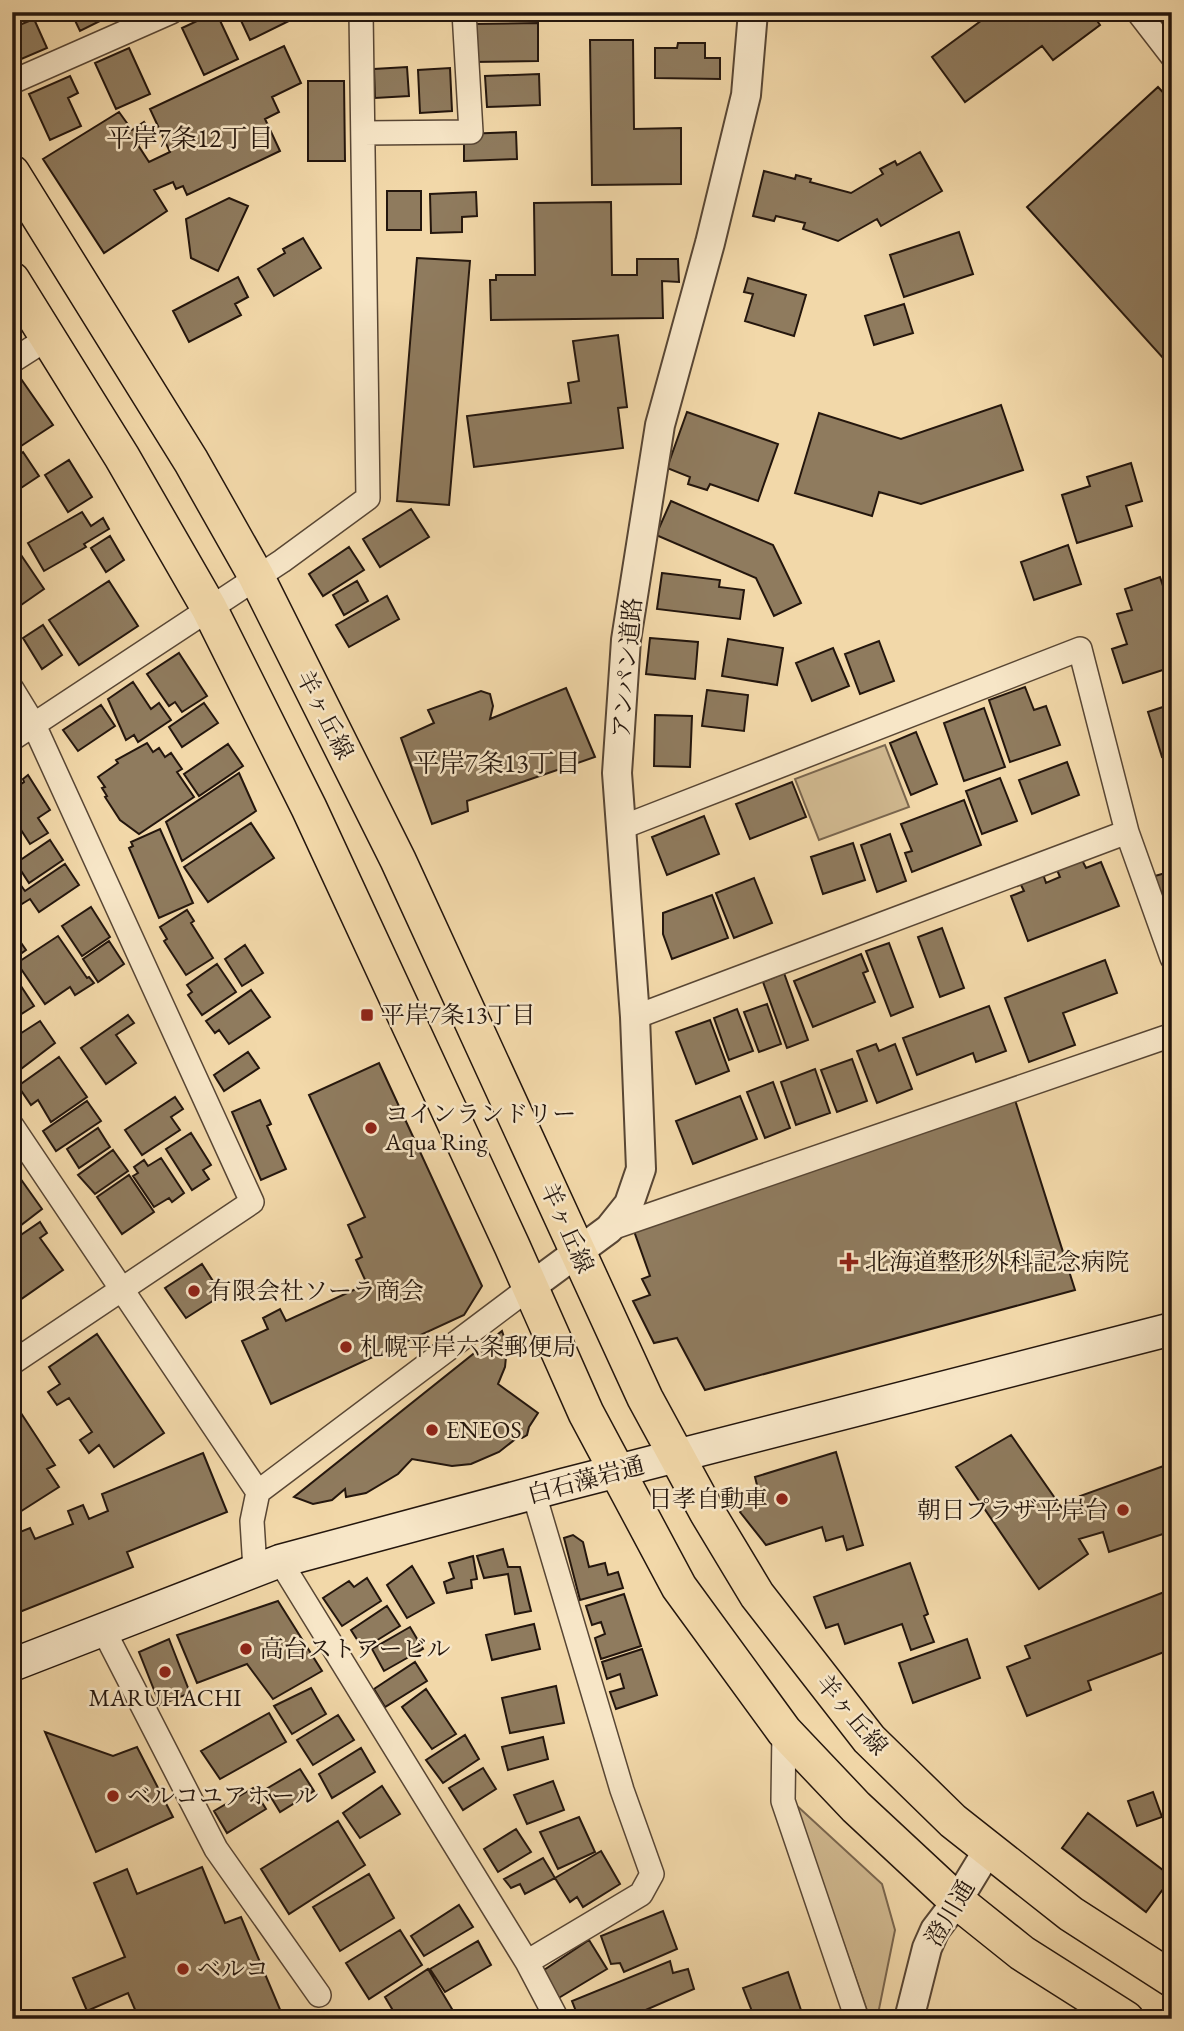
<svg xmlns="http://www.w3.org/2000/svg" width="1184" height="2031" viewBox="0 0 1184 2031" font-family="'EB Garamond','Noto Serif JP',serif">
<style>
.green{fill:#cfb78e;stroke:#7a664e;stroke-width:2}
.building{fill:#8f7b5e;stroke:#24160d;stroke-width:2}
.lines{fill:none;stroke-linecap:round;stroke-linejoin:round}
.minor-casing{stroke:#584634;stroke-width:26}
.tertiary-casing{stroke:#584634;stroke-width:32}
.secondary-casing{stroke:#24160d;stroke-width:35}
.primary-casing{stroke:#24160d;stroke-width:38}
.minor{stroke:#f7e6c7;stroke-width:23}
.tertiary{stroke:#f7e6c7;stroke-width:28}
.secondary{stroke:#f7e6c7;stroke-width:32}
.primary{stroke:#f2d8a9;stroke-width:35}
.poi-dot{fill:#8f2418;stroke:#f7e6c7;stroke-width:2.5}
.labels{text-anchor:middle;stroke-width:5;stroke-linejoin:round;paint-order:stroke}
.street-label{font-size:24px;fill:#24160d;stroke:#f7e6c7}
.poi-label{font-size:24px;fill:#24160d;stroke:#f7e6c7;text-anchor:start}
.neighbourhood-label{font-size:26px;fill:#24160d;stroke:#f7e6c7}
</style>
<rect width="100%" height="100%" fill="#f2d8a9"/>
<filter id="stains"><feTurbulence type="fractalNoise" baseFrequency=".00286" numOctaves="4"/><feColorMatrix values="0 0 0 0 .2 0 0 0 0 .09 0 0 0 0 .02 0 0 0 .5 -.17"/></filter>
<radialGradient id="worn" r=".72"><stop offset=".6" stop-color="#630" stop-opacity="0"/><stop offset="1" stop-color="#630" stop-opacity=".3"/></radialGradient>
<!-- green -->
<path class="green" d="M885,745L909,807L819,840L795,779Z
M795,1804L882,1884L895,1930L877,2019H870Z"/>
<!-- building -->
<path class="building" d="M71,12H118L80,31Z
M216,12L238,59L204,75L182,28Z
M237,12H307L250,40Z
M993,12H1091L1100,25L1053,60L1042,46L965,102L932,57Z
M34,19L47,48L12,63V28Z
M538,23V61L473,62V24Z
M590,40H633L634,129L681,128V184L592,185Z
M678,43H705V58H720V79L655,78V48H677Z
M284,46L301,83L272,97L279,112L265,119L280,151L187,195L183,186L176,189L173,182L154,190L167,211L104,253L43,159L119,112L132,130L144,122L153,135L138,145L149,162L170,152L150,109Z
M129,48L150,94L116,109L95,63Z
M407,67L409,96L375,98L374,69Z
M450,68L452,111L420,113L418,70Z
M539,74L540,105L487,107L485,76Z
M70,76L78,93L68,98L81,126L50,140L29,94Z
M308,81H344L345,161H308Z
M1158,87L1172,102V368L1027,207Z
M516,132L517,159L464,161V134Z
M920,152L942,191L881,226L877,219L838,241L803,229L805,223L776,216L774,221L753,216L764,171L795,179L796,175L811,179L810,182L851,193L883,174L880,169L895,161L897,165Z
M387,191H421V230H387Z
M476,192L477,216L462,217V232L431,233L430,194Z
M229,198L248,206L218,271L191,258L186,219Z
M611,202L612,275H637V259H678L679,282L662,281L663,318L491,320L490,280H496V275H535L534,203Z
M959,232L973,274L904,297L890,255Z
M303,238L321,268L274,296L258,269L285,253L283,249Z
M417,258L470,261L449,505L397,501Z
M238,277L248,297L235,304L241,315L189,342L173,311Z
M748,278L806,295L794,336L745,321L753,294L744,292Z
M904,304L913,333L874,345L865,316Z
M618,335L627,407L618,408L623,448L474,467L467,416L571,403L568,383L579,381L573,341Z
M19,376L53,425L12,452V380Z
M1001,405L1023,470L921,504L879,492L872,516L795,493L819,413L901,439Z
M687,412L778,444L758,501L710,484L707,490L688,484L690,477L667,468Z
M23,452L39,476L12,494V459Z
M69,460L92,497L68,512L45,475Z
M1131,463L1142,501L1126,506L1132,526L1077,543L1062,495L1090,486L1087,477Z
M671,501L773,545L801,603L774,616L756,578L656,535Z
M411,509L429,537L380,567L363,539Z
M82,512L91,526L103,518L109,529L84,544L86,547L44,571L28,543Z
M110,536L124,560L106,572L91,548Z
M1068,545L1081,584L1034,600L1021,562Z
M349,547L364,570L323,596L309,574Z
M19,552L44,589L14,610L12,557Z
M662,573L720,580L719,587L744,590L740,619L657,609Z
M1160,577L1172,613V667L1123,683L1112,649L1127,644L1117,614L1132,610L1125,589Z
M109,581L138,626L79,665L49,620Z
M357,581L368,601L344,615L333,595Z
M387,596L399,619L349,647L336,625Z
M43,625L62,655L42,669L23,638Z
M650,638L698,642L695,679L646,674Z
M728,639L783,648L777,685L722,676Z
M879,641L894,681L860,694L845,654Z
M833,648L849,686L812,701L796,663Z
M179,653L207,696L182,712L175,702L169,706L147,674Z
M133,682L151,709L159,703L171,720L138,742L134,735L126,740L108,699Z
M1025,687L1034,710L1046,706L1060,745L1010,762L989,700Z
M566,688L595,757L467,801L468,811L432,824L401,738L434,723L428,710L481,691L490,694L493,706L490,719Z
M707,690L748,695L744,731L702,726Z
M204,703L218,723L182,747L169,727Z
M1172,704V754L1162,757L1148,712Z
M101,705L115,726L78,751L63,730Z
M984,708L1005,767L964,781L944,723Z
M655,715L692,716L690,767L654,766Z
M916,732L937,784L911,795L890,743Z
M147,743L153,752L159,748L165,757L171,753L182,769L177,772L194,797L139,834L120,820L105,797L107,796L102,788L105,787L98,777L118,763L116,760Z
M228,744L243,766L199,796L184,774Z
M1067,762L1079,795L1032,814L1019,780Z
M239,773L256,811L182,861L166,822Z
M28,775L50,810L38,818L48,833L30,844L21,830L14,835L12,833V790L24,782L23,779Z
M1000,778L1017,821L982,834L966,791Z
M792,782L806,817L750,839L736,804Z
M964,800L981,845L912,872L905,853L912,851L901,824Z
M704,816L719,854L667,875L652,837Z
M251,823L274,858L208,902L184,867Z
M160,829L193,903L159,918L129,848L133,846L131,842Z
M890,834L906,881L877,892L861,845Z
M50,840L63,860L29,883L16,863Z
M853,843L865,880L823,894L811,857Z
M1082,860L1086,868L1101,862L1119,906L1028,941L1011,896L1024,891L1020,883L1043,874L1046,883L1060,877L1057,870Z
M65,864L79,885L39,912L30,899L17,907L12,900V873L25,891Z
M1172,871V921L1169,922L1155,876Z
M754,878L772,923L734,938L716,893Z
M712,895L728,938L672,959L663,934V913Z
M91,907L110,937L82,956L62,926Z
M187,910L194,921L191,923L213,958L186,975L164,941L167,939L160,927Z
M942,928L964,988L940,997L918,937Z
M58,936L87,978L89,977L94,983L75,995L70,987L45,1004L17,963Z
M17,937L26,950L12,960V940Z
M109,941L124,964L98,982L83,959Z
M889,943L913,1007L891,1016L866,951Z
M245,945L263,973L242,986L225,959Z
M861,954L868,971L863,973L875,1002L813,1027L794,981Z
M1105,960L1117,993L1063,1013L1075,1045L1029,1062L1005,998Z
M217,964L236,992L202,1015L188,995L192,992L187,985Z
M784,973L808,1040L787,1048L763,982Z
M17,980L34,1006L12,1020V983Z
M251,990L270,1017L229,1044L219,1030L215,1033L206,1021Z
M767,1004L781,1044L759,1052L744,1012Z
M989,1006L1006,1051L976,1062L973,1053L917,1075L903,1038Z
M737,1009L753,1051L729,1060L714,1018Z
M128,1015L134,1023L116,1035L136,1063L106,1084L81,1048Z
M710,1020L729,1071L696,1084L676,1032Z
M40,1021L55,1043L17,1072L12,1065V1039Z
M876,1044L879,1051L895,1044L912,1089L877,1103L857,1051Z
M248,1052L259,1068L224,1091L214,1075Z
M59,1057L87,1097L51,1122L38,1100L31,1105L18,1086Z
M852,1059L867,1101L837,1112L821,1070Z
M379,1063L482,1286L464,1315L271,1404L242,1341L268,1329L263,1318L280,1309L286,1321L367,1284L356,1260L362,1257L348,1225L365,1217L309,1095Z
M815,1069L830,1113L796,1125L781,1082Z
M773,1082L790,1128L765,1138L747,1092Z
M740,1096L757,1139L693,1164L676,1121Z
M175,1097L183,1109L171,1117L180,1130L142,1155L125,1130Z
M260,1100L271,1124L267,1126L286,1169L261,1180L232,1112Z
M1015,1100L1075,1290L705,1390L677,1338L654,1343L633,1301L650,1295L642,1279L650,1276L634,1231Z
M87,1101L101,1121L56,1151L43,1131Z
M98,1128L110,1147L79,1168L67,1149Z
M191,1133L211,1165L203,1170L209,1179L192,1190L166,1149Z
M113,1150L128,1171L95,1194L78,1175Z
M161,1158L184,1193L172,1202L169,1198L154,1207L133,1176L138,1173L134,1167L144,1160L148,1166Z
M129,1175L154,1212L122,1234L97,1197Z
M20,1178L42,1209L16,1229L12,1224V1183Z
M40,1222L47,1233L40,1238L63,1270L17,1302L12,1295V1241Z
M202,1264L222,1295L186,1318L165,1288Z
M502,1331L507,1346L505,1367L498,1384L538,1413L529,1427L527,1435L522,1438L518,1437L499,1452L471,1464L452,1466L412,1459L398,1474L366,1493L346,1497L345,1489L332,1500L313,1504L294,1497Z
M97,1334L164,1433L114,1467L99,1445L89,1453L80,1440L92,1432L69,1398L57,1405L48,1392L60,1384L49,1367Z
M17,1407L55,1465L47,1469L59,1487L12,1517V1410Z
M1011,1435L1066,1514L1083,1506L1080,1496L1172,1463V1531L1109,1552L1103,1532L1079,1539L1088,1554L1039,1589L956,1467Z
M836,1452L863,1545L847,1550L843,1536L826,1541L822,1527L766,1545L740,1512L757,1485L755,1477Z
M203,1453L227,1512L127,1552L133,1567L12,1615V1550L20,1547L15,1534L30,1528L35,1539L73,1524L68,1511L83,1505L89,1519L108,1511L102,1494Z
M573,1535L583,1542L589,1567L605,1563L608,1575L618,1572L623,1588L580,1600L564,1538Z
M503,1549L508,1567H520L531,1611L515,1614L508,1574L484,1578L477,1556Z
M473,1556L477,1579L471,1580L472,1588L447,1593L444,1582L454,1578L449,1563Z
M910,1563L928,1614L924,1616L934,1642L911,1650L902,1624L845,1644L838,1624L826,1628L814,1597Z
M412,1566L434,1603L407,1618L387,1585Z
M367,1578L381,1601L342,1626L323,1598L349,1581L354,1587Z
M1172,1589V1649L1088,1681L1091,1690L1027,1716L1007,1667L1030,1658L1025,1646Z
M624,1594L641,1646L601,1659L595,1638L605,1634L601,1622L592,1625L586,1606Z
M278,1601L322,1671L273,1699L247,1664L197,1683L177,1635Z
M387,1606L400,1626L363,1649L351,1630Z
M534,1624L540,1649L492,1660L486,1635Z
M410,1627L423,1649L384,1671L372,1649Z
M169,1639L190,1693L160,1705L139,1652Z
M967,1639L980,1678L913,1703L899,1663Z
M642,1649L657,1695L616,1709L610,1692L624,1688L620,1674L607,1679L602,1662Z
M415,1662L427,1681L385,1707L374,1689Z
M556,1686L564,1723L510,1733L502,1698Z
M311,1688L326,1714L292,1734L274,1706Z
M426,1689L456,1734L432,1749L402,1707Z
M269,1713L286,1742L220,1779L201,1751Z
M338,1715L354,1740L313,1765L297,1740Z
M45,1732L113,1756L137,1747L173,1817L96,1852Z
M465,1735L479,1759L443,1783L426,1760Z
M543,1737L548,1759L508,1770L502,1747Z
M361,1748L375,1772L332,1798L319,1774Z
M483,1768L496,1789L463,1810L449,1788Z
M300,1769L314,1791L280,1812L266,1789Z
M553,1781L564,1810L527,1824L514,1795Z
M382,1786L400,1814L360,1838L343,1813Z
M253,1788L266,1809L227,1833L214,1811Z
M1153,1792L1162,1817L1137,1826L1128,1801Z
M1088,1813L1172,1877L1146,1912L1062,1848Z
M579,1817L595,1852L558,1869L540,1832Z
M338,1821L365,1865L289,1914L261,1869Z
M516,1829L531,1852L498,1872L484,1849Z
M601,1851L620,1884L583,1907L577,1897L570,1902L555,1878Z
M543,1858L555,1878L525,1894L520,1884L511,1888L504,1879Z
M202,1867L225,1923L241,1917L284,2019H139L128,1993L87,2011L73,1978L125,1957L94,1883L127,1869L137,1894Z
M369,1874L394,1918L340,1951L313,1907Z
M459,1905L473,1927L424,1956L411,1936Z
M663,1911L677,1949L624,1972L620,1963L611,1964L601,1936Z
M400,1930L422,1965L369,1999L346,1963Z
M589,1940L607,1969L557,1999L541,1972Z
M478,1941L491,1965L445,1992L430,1969Z
M670,1961L673,1973L688,1969L694,1989L625,2019H579L572,2001Z
M428,1969L458,2019H398L385,1997Z
M788,1972L804,2019H755L743,1988Z"/>
<g class="lines">
<!-- minor casing -->
<g class="minor-casing">
<path id="minor" d="M1138,12L1172,56
M12,82L171,12
M363,133L471,132L464,12
M12,361L48,338
M12,689L34,725L252,1202L12,1363
M12,739L282,561L368,498L361,12
M620,828L1080,649L1127,832L1172,958
M635,1017L1127,832
M12,1126L258,1492
M609,1229L1172,1035
M280,1561L527,1962L641,1894L652,1874L622,1790L534,1494
M255,1569L252,1521L258,1492L529,1288
M103,1629L216,1849L319,1995
M784,1731L783,1801L857,2019
M527,1962L557,2019"/>
</g>
<!-- tertiary casing -->
<g class="tertiary-casing">
<path id="tertiary" d="M529,1288L609,1229L629,1204L641,1169L635,1017L617,773L626,640L660,425L710,243L746,95L753,12
M909,2019L927,1948L935,1930L957,1901L988,1850"/>
</g>
<!-- secondary casing -->
<g class="secondary-casing">
<path id="secondary" d="M12,1665L280,1561L563,1485L1172,1329"/>
</g>
<!-- primary casing -->
<g class="primary-casing">
<path id="primary" d="M12,173L191,461L256,576L398,860L645,1398L707,1512L757,1595L869,1739L953,1821L1071,1914L1172,1979
M12,280L122,457L209,608L309,808L512,1246L586,1413L679,1587L784,1731L856,1807L957,1901L1022,1953L1126,2019"/>
</g>
<!-- minor -->
<use href="#minor" class="minor"/>
<!-- tertiary -->
<use href="#tertiary" class="tertiary"/>
<!-- secondary -->
<use href="#secondary" class="secondary"/>
<!-- primary -->
<use href="#primary" class="primary"/>
</g>
<!-- markers -->
<g class="poi-dot">
<rect x="360" y="1008" width="14" height="14" rx="3.5"/>
<circle cx="371" cy="1128" r="7"/>
<path d="M845.5 1251.5h7v7h7v7h-7v7h-7v-7h-7v-7h7z"/>
<circle cx="194" cy="1291" r="7"/>
<circle cx="346" cy="1347" r="7"/>
<circle cx="432" cy="1430" r="7"/>
<circle cx="782" cy="1499" r="7"/>
<circle cx="1123" cy="1510" r="7"/>
<circle cx="246" cy="1649" r="7"/>
<circle cx="165" cy="1672" r="7"/>
<circle cx="113" cy="1796" r="7"/>
<circle cx="183" cy="1969" r="7"/>
</g>
<g class="labels">
<!-- street labels -->
<g class="street-label">
<text transform="translate(627 668) rotate(-85)" y="8">アンパン道路</text>
<text transform="translate(325 715) rotate(63)" y="8">羊ヶ丘線</text>
<text transform="translate(567 1228) rotate(66)" y="8">羊ヶ丘線</text>
<text transform="translate(586 1480) rotate(-15)" y="8">白石藻岩通</text>
<text transform="translate(852 1715) rotate(50)" y="8">羊ヶ丘線</text>
<text transform="translate(950 1913) rotate(-59)" y="8">澄川通</text>
</g>
<!-- poi labels -->
<g class="poi-label">
<text x="381" y="1023">平岸7条13丁目</text>
<text x="385" y="1122">コインランドリー<tspan x="385" dy="28">Aqua Ring</tspan></text>
<text x="865" y="1270">北海道整形外科記念病院</text>
<text x="208" y="1299">有限会社ソーラ商会</text>
<text x="360" y="1355">札幌平岸六条郵便局</text>
<text x="446" y="1438">ENEOS</text>
<text x="768" y="1507" text-anchor="end">日孝自動車</text>
<text x="1109" y="1518" text-anchor="end">朝日プラザ平岸台</text>
<text x="260" y="1657">高台ストアービル</text>
<text x="165" y="1706" text-anchor="middle">MARUHACHI</text>
<text x="127" y="1804">ベルコユアホール</text>
<text x="197" y="1977">ベルコ</text>
</g>
<!-- neighbourhood labels -->
<g class="neighbourhood-label">
<text x="190" y="147">平岸7条12丁目</text>
<text x="497" y="772">平岸7条13丁目</text>
</g>
</g>
<!-- margin -->
<rect width="1184" height="2031" fill="none" stroke="#f2d8a9" stroke-width="42"/>
<rect x="14" y="14" width="1156" height="2003" fill="none" stroke="#24160d" stroke-width="3.5"/>
<rect x="21" y="21" width="1142" height="1989" fill="none" stroke="#24160d" stroke-width="2"/>
<rect width="100%" height="100%" filter="url(#stains)"/>
<rect width="100%" height="100%" fill="url(#worn)"/>
</svg>
